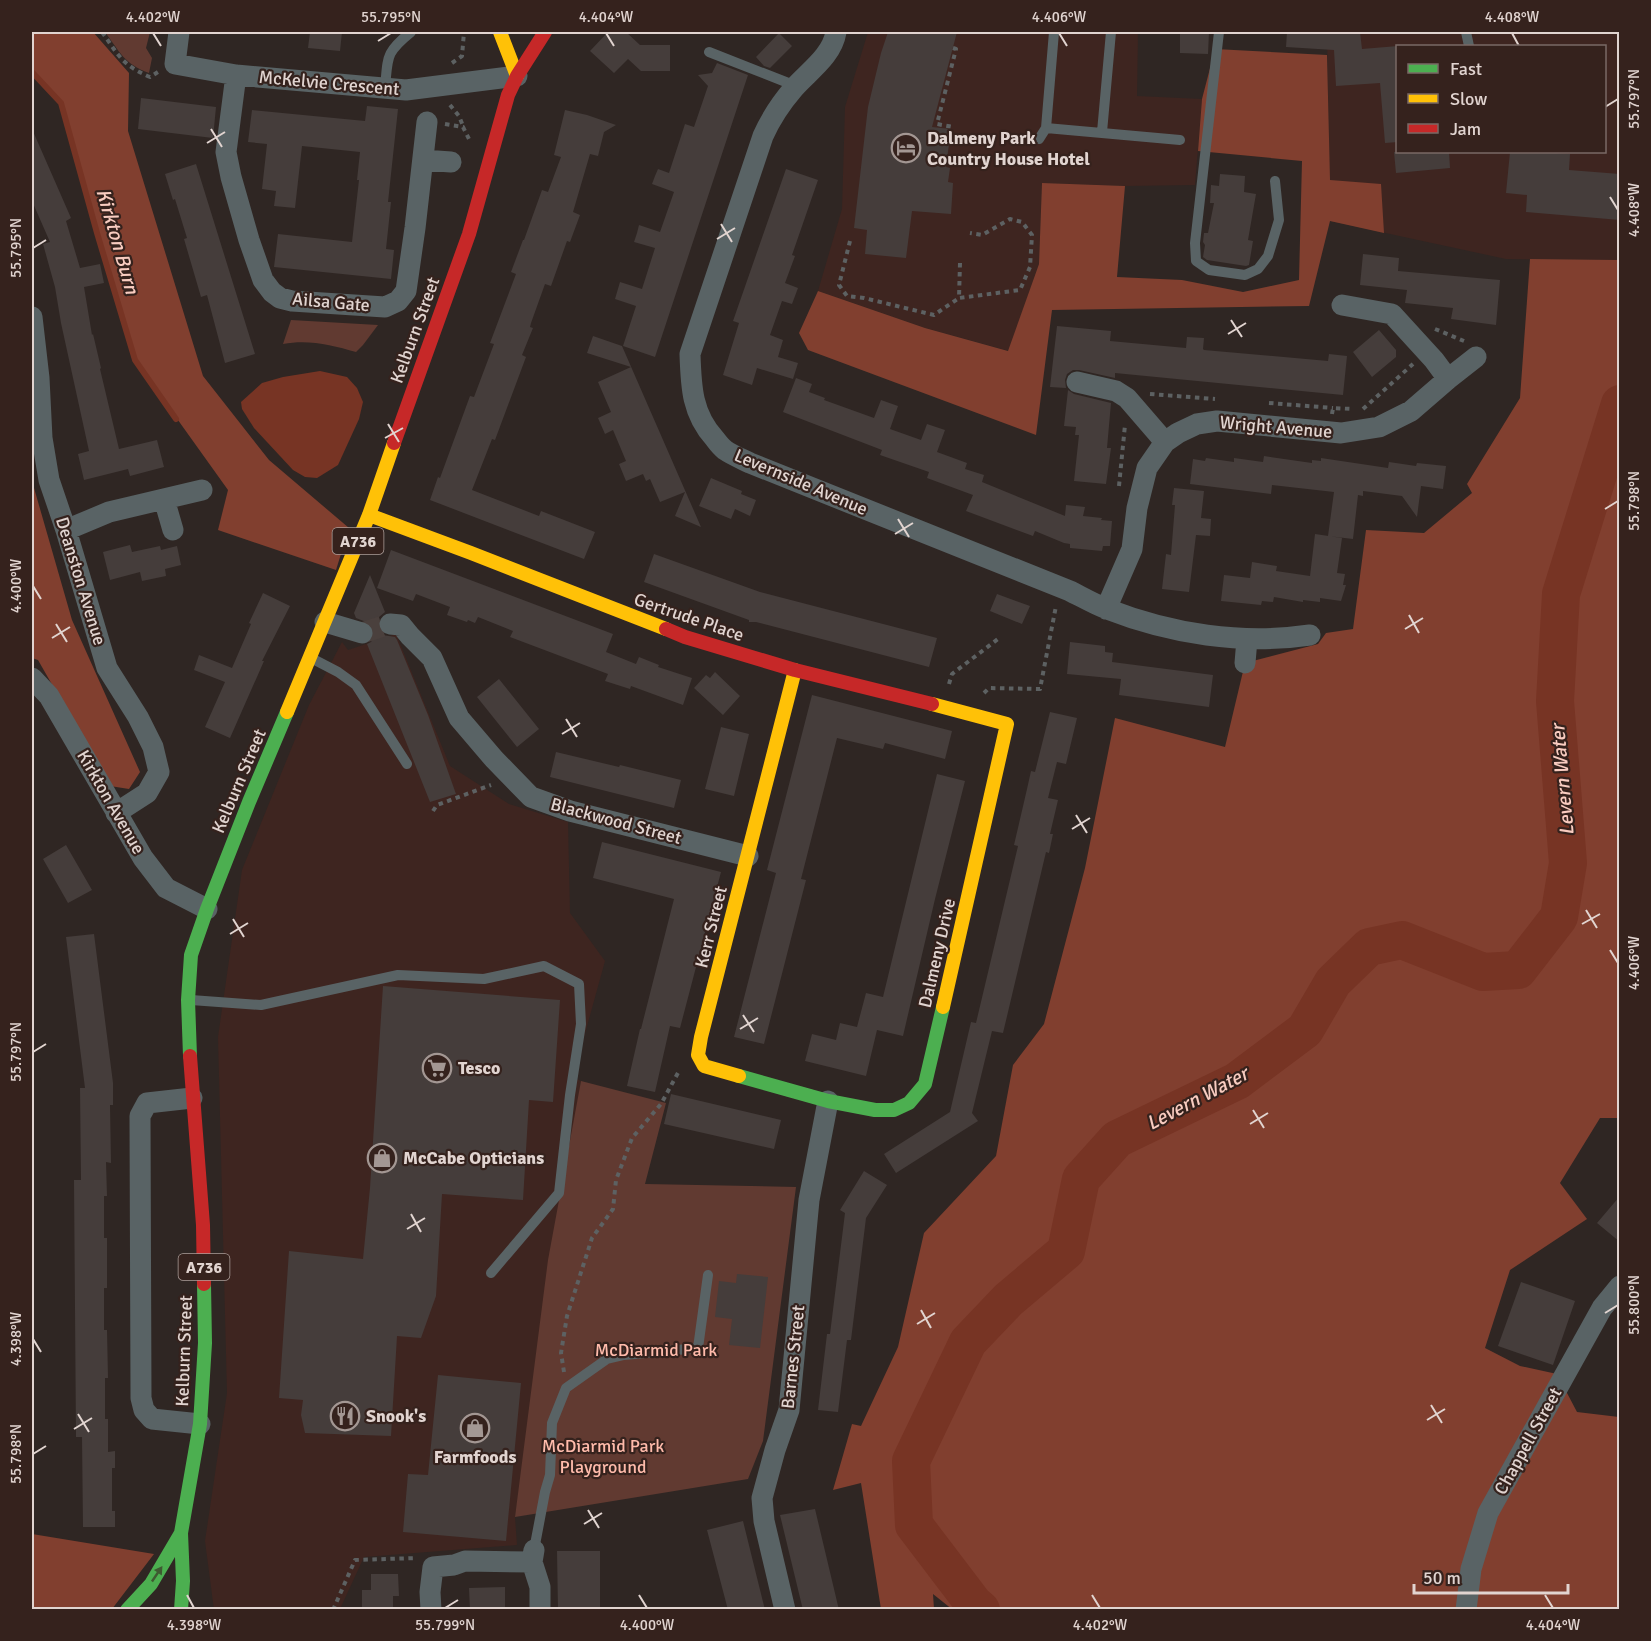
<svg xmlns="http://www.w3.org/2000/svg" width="1651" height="1641" viewBox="0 0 1651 1641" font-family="Signika,sans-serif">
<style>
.built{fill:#3e2520;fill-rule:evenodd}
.green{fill:#613a31}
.forest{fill:#813f2f}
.water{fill:#773424}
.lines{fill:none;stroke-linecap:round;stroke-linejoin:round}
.stream{stroke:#773424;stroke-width:6}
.river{stroke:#773424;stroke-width:38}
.building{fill:#453d3b}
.street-tunnel{stroke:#4a403d;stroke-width:21;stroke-dasharray:21 10;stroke-linecap:butt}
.path{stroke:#5d6162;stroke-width:4;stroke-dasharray:4.5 4.5;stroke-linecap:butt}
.lane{stroke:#596365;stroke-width:10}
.street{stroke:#596365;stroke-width:21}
.fast{stroke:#4caf50;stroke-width:14}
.slow{stroke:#ffc107;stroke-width:14}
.jam{stroke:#c62828;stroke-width:14}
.oneway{fill:#3e5a31}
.ticks{fill:none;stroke:#e1d4d0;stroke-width:2}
.labels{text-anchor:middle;stroke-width:4.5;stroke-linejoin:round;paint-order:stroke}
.shield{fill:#35221d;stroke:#ad9f9a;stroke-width:1.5}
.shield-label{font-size:16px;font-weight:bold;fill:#e1d4d0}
.street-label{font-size:18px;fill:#e1d4d0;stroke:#35221d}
.poi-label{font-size:18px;font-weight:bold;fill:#e1d4d0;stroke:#35221d;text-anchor:start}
.park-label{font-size:18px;fill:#ffbbab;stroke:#35221d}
.water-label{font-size:20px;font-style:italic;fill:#f9ccc0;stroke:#35221d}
.neatline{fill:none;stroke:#e1d4d0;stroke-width:2}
.ticks-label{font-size:15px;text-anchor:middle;fill:#e1d4d0}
</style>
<rect width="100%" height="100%" fill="#2f2623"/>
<!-- built -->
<path class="built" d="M868,32H1138L1137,96L1202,99L1195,185L1125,186L1042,183L1039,264L1009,351L925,328L818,291L842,209L845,107Z
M1327,32H1619V260L1506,259L1330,221ZM1398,46H1604V152H1398Z
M396,634L450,766L509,804L568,822L570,913L605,961L573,1077L581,1081L515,1517L517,1545L364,1557L340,1609L214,1610L205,1541L227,1393L218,1037L242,870L309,705L342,642L348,650Z"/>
<!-- green -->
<path class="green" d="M105,32H150L146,48L152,58L149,73C124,64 120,52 105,32Z
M291,320L378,325L363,345L356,352C332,345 308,339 283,344Z
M581,1081L666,1103L645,1184L796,1187L763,1441L748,1479L515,1517L548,1260Z"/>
<!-- forest -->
<path class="forest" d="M32,32H93L129,73L128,131L203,376L269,460L349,528L336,570L218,530L228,490L135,360L97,233L61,103L32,72Z
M1215,49L1327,55L1330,180L1381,184L1384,233L1330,221L1309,306L1052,310L1036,435L808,350L799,333L818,291L925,328L1008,351L1039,264L1042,183L1125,186L1117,277L1182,280L1243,292L1299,280L1302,161L1198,151L1202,99Z
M1530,259L1619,260V1118H1600L1560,1183L1587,1219L1510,1270L1485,1348L1520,1366L1557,1374L1577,1412L1619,1417V1609L953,1610L933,1594L934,1609H881L861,1483L833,1490L852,1424L861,1426L898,1347L924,1233L996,1156L1013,1065L1044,1024L1085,868L1115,718L1225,747L1245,663L1318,644L1326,633L1353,629L1366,530L1424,533L1472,493L1467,484L1520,398Z
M32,481L72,620L140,772L129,789L110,786L38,660L32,658Z
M32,1534L154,1554L112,1609H32Z"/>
<!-- water -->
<path class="water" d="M320,371L347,377L357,388L363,402L359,419L338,465L317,478L305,477L293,470L254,428L242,409L241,402L262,383L283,377Z"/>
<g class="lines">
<!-- stream -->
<path class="stream" d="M32,72L61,103L97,233L135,360L176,419"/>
<!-- river -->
<path class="river" d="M981,1610L974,1604L914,1525L911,1461L968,1342L1008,1300L1066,1251L1081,1179L1117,1139L1237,1081L1305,1030L1333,982L1369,947L1402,940L1483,972L1518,970L1559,917L1568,863L1555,701L1561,594L1620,404"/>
</g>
<!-- building -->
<path class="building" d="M310,32H342L340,51L308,48Z
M608,32H626L640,45H670V71H641L628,59L614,73L590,51Z
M888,32H957L932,127L951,129L946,167L950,168L948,182L953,183L951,214L912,211L906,258L865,254L867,230L854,228L868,107L881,53Z
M1180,32H1209L1208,54L1180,53Z
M1287,32H1360L1362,49L1398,46V142L1385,143L1380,83L1336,86L1334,50L1286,47Z
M779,33L792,46L770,68L764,66L756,57Z
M717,63L748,75L655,357L623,346L636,306L615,299L620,282L642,289L655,248L634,242L637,233L639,225L660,232L674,192L652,184L655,176L658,169L669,173L685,124L694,127L708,86L698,75L712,73Z
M141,98L216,107L213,138L138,129Z
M367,106L398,109L388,202H391L386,249L394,250L391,279L274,267L278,234L352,242L359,180H357L360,152L302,146L295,208L274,206L276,191L262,189L267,144L248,142L252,110L365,121Z
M565,110L587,115L616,125L604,132L598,156L590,154L573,212L580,215L570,242L567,241L551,286L545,284L531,323L530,327L533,328L522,355L526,357L495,440L492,439L472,490L539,516L541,511L595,532L584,559L430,500L438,477L440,478L470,396L474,397L494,344L490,343L516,274L511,272L523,240H524L542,190L548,192L561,157L554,155Z
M32,129L71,218L66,221L80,268L100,264L104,283L84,287L92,335L93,334L101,368L100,369L119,449L157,440L164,467L130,476L128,469L84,480L78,454L89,451L61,323L55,287L43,244L50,242L32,201Z
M1394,152H1449L1450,168L1396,173Z
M1510,152H1541L1570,154L1569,170L1620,174V220L1526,212L1527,195L1506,193Z
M196,164L255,354L225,363L207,295L201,297L184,239L187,238L175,199L173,200L165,174Z
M786,169L818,180L792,255L795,256L785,283L798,288L792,304L782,301L770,335L783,340L778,357L798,363L793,379L757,368L752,385L723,375L739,323L733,321Z
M1220,174L1245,176L1244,192L1256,194L1248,240L1253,241L1249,265L1246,266L1207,260L1203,257L1205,245L1203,242L1204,233H1208L1214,203H1210L1211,185L1219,186Z
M1363,254L1399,258L1398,271L1500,280L1496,325L1451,319L1453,308L1405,303L1407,290L1360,285Z
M1057,326L1111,331L1110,341L1186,348L1187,337L1204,338L1203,349L1204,350L1328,361L1329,354L1347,356L1343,395L1115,373V378L1079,370H1073L1067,374L1065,380L1066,388L1050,387Z
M1379,330L1396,350V357L1372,377L1353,352Z
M593,336L622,346L701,527L675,516L685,492L660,502L650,479L646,481L643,474L626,481L619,464L626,461L613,430L605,434L598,418L611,412L598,382L631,367L587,353Z
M796,378L812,384L809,392L825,398L824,400L874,418L881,400L898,406L890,429L921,440L927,424L945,430L937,452L967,463L965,469L984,475L982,482L1065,516L1066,505L1085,507L1083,516L1102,518L1101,520L1112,521L1110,546H1103L1102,551L1070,548V544L1064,543L1035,531L1033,536L966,511L973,495L927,478L929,472L880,455L882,450L783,412Z
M1068,390L1074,394L1111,403L1107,448H1111L1106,484L1074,481L1079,435H1075L1076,427L1064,426Z
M1264,456L1312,463V460L1321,461V458L1388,468L1389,462L1416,466L1417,463L1446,466L1443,489L1421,486L1417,517L1402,496L1363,491V496L1358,495L1353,539L1328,536L1334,492L1272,485L1271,494L1190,484L1193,459L1205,461L1206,458L1234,462V458L1263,462Z
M711,478L742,491L741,494L756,500L750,516L735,509L731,519L699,506Z
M1174,488L1204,491L1201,518L1211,519L1210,536L1196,535L1189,592L1162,589L1166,554L1171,555L1175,505H1172Z
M1315,534L1342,538L1337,573L1345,574L1343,585H1346L1341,601L1320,598V602L1303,600V602L1274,597L1273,602L1262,601L1261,605L1221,601L1224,575L1250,578L1252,562L1277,566L1276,571L1310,576Z
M130,545L132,552L160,546L161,550L177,546L181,565L165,569L166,576L142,581L140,572L110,580L103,552Z
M391,550L613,634L606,652L636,664L639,657L659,665L658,667L692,678L683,705L631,686L630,689L605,681L608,674L510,637L513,631L478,617L475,623L468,620L467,622L447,615L450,607L416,594L413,601L377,588Z
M654,554L760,592L937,638L929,667L756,622H749V620L644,582Z
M370,575L385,612L379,617L377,623L378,629L383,635L395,637L397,640L428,715L456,794L430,802L367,644L371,642L374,637V629L371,624L356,618L354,613Z
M263,593L290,606L262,661H264L230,738L205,727L225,682L194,670L199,655L232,668L251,624L249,623Z
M997,594L1030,606L1022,624L990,611Z
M1070,642L1105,646V652L1113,653L1112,662L1213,675L1209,707L1119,695L1121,679L1067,674Z
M715,672L740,696L723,715L694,688L706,675L710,678Z
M499,679L539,729L517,747L477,697Z
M812,695L952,731L945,759L885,743L883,749L837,738L801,879L806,880L764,1044L734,1037L776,873L767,870Z
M1050,712L1077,718L1066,764L1057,762L1048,798L1058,800L1050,834H1053L1049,853L1046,852L1003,1033L992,1031L972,1113L978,1121L896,1173L884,1154L950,1112L971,1022L976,1023L1018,846L1014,845L1027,789L1031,771L1035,772Z
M721,727L749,734L734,796L705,789Z
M556,752L619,767L620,765L681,780L674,808L550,777Z
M937,774L965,781L935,899L903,1036L877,1030L866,1076L805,1061L812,1034L836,1040L840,1023L857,1027L866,993L883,997Z
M602,842L721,872L680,1028L670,1026L655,1092L627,1086L640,1029H641L674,899L593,878Z
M66,845L92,890L68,903L43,859Z
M94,934L113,1083V1105H110L111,1163L106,1162L107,1196H104V1238H107V1288H104V1330H107L108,1378H105V1419H108V1452L115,1451V1468H112V1511H115V1527H83L82,1437H76L74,1180H81L80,1088H85L66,937Z
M383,986L560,1000L553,1102L529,1100L523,1200L442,1194L436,1296L421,1338L397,1336L391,1436L305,1433L301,1415L303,1400L279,1398L289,1251L363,1259L370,1188Z
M671,1094L781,1120L774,1149L664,1124Z
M864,1171L887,1185L866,1218L851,1340H847L838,1412L818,1410L827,1334H830L845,1213L840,1210Z
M1620,1196V1242L1597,1223Z
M737,1274L768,1277L760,1348L729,1345L732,1319L715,1317L719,1281L736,1283Z
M1521,1282L1575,1301L1553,1365L1498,1346Z
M438,1375L521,1383L506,1541L403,1532L408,1474L428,1475Z
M815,1509L839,1610H803L780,1515Z
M743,1521L765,1610H728L707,1530Z
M557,1551H600V1610H558Z
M371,1574H398L399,1596H393V1610H362V1590H371Z
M505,1587V1610H470L469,1588Z"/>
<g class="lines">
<!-- street-tunnel -->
<path class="street-tunnel" d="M362,633L390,624"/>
<!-- path -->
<path class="path" d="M102,32C119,56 122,65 150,77L158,72
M953,48L956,49L937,124L953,127
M452,63L462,56L464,32
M450,105L459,116L463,126
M445,124L463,127L469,139
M850,241L839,285L847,296L864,298L934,315L959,298
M960,263L959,298L1020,290L1030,267L1032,235L1022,222L1010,219L982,235L970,233
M1435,329L1464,341
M1150,394L1215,399
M1269,403L1333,408
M1363,409L1413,364
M1332,414L1333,408L1352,409
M1119,486L1125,425
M949,684L952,674L998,639
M984,693L989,688L1040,689L1056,606
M433,811L437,805L491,785
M564,1372L561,1353L567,1316L592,1238L613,1209L616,1180L632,1138L661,1104L679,1071
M333,1610L355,1560L417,1558"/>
<!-- lane -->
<path class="lane" d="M1054,32L1046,128L1180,140
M1219,32L1195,243L1196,261L1209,270L1245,275L1258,269L1268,256L1279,220L1275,181
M1466,32L1469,46
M709,52L796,86
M385,88C388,57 385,53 411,32
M1102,132L1111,32
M1039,139L1046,128
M313,659L338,672L356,685L407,764
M191,1000L261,1005L398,975L484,979L544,966L579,984L581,1024L570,1095L559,1193L491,1273
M534,1550L545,1492L550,1475L552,1423L566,1388L607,1359L624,1355L698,1348L708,1275"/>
<!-- street -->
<path class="street" d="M179,32L175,64L236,75L406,90L517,76
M836,32C832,56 809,71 794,88C781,103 771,118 763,136L690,354C691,387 692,414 715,439C718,443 721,447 725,450C732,455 742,459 750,463L1070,591C1082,597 1094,604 1107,609C1171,634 1242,645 1310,635
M236,75L226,152L231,177L249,240L263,280L272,292L280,298L292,301L385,307L398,301L406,291L415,228L427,122
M423,160L451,162
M1342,305L1392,314L1434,360L1448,379
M32,317L39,378L42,438L49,480L66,530L107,668L138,717L153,747L159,772L147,793L116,813
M1077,382L1116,391L1127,398L1165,442
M164,499L173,530
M66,530L109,512L202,490
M1106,609L1132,549L1137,508L1147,468L1165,442L1178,433L1197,424L1217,421L1341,433L1379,427L1411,411L1448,379L1476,357
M325,622L362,633
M390,624L401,625L410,636L432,658L459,718L494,759L531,797L570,811L748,856
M1245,663L1247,639
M32,678L49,696L143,858L166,888L207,909
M192,1098L147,1103L140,1116L141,1398L144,1410L152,1419L200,1424
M534,1550L532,1562L540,1587V1610
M431,1610L430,1592L433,1567L454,1565L465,1561L532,1562
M785,1610L764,1521L762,1498L775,1450L789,1410L809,1200L828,1101
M1466,1610L1471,1569L1488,1513L1602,1308L1620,1286"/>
<!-- fast -->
<path class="fast" d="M190,1056L188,1000L191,955L207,909L249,802L287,712
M739,1076L828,1101L875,1110H894L909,1103L925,1084L943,1007
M127,1610L151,1584L181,1533
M181,1610L183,1581L181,1533L200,1424L205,1343L204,1284"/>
<!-- slow -->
<path class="slow" d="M500,32L517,76
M369,515L471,553L666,629
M932,704L1007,724L943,1007
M287,712L369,515L394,443
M739,1076L704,1066L698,1055L701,1037L795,670"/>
<!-- jam -->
<path class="jam" d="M394,443L469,234L508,95L517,76L545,32
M666,629L685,637L795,670L932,704
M190,1056L203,1225L204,1284"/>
</g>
<!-- one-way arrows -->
<defs><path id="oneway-solid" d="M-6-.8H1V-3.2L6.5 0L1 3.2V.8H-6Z" transform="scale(1.5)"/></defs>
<use class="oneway" href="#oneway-solid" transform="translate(157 1574) rotate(-56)"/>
<!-- ticks -->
<path class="ticks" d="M153,33L161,46M606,33L614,46M1059,33L1067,46M1512,33L1519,46M378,41L391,33M1605,107L1618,99M211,129L222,147M207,143L225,132M1610,197L1618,210M721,224L732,242M717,239L735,228M33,248L46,240M1231,320L1242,337M1228,334L1246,323M388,424L399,442M385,438L403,428M1605,509L1618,501M898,519L909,537M895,534L913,523M33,586L41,599M1409,615L1419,633M56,624L67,642M1405,629L1423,618M52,638L70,627M566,719L577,737M562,734L580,723M1076,815L1087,833M1072,829L1090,818M1586,910L1597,928M233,919L244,937M1582,924L1600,914M230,934L248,923M1610,950L1618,963M743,1015L754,1032M740,1029L758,1018M33,1052L46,1044M1253,1110L1264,1128M1250,1124L1268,1113M411,1214L421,1232M407,1229L425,1218M921,1310L931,1328M1605,1313L1618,1305M917,1324L935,1313M33,1339L41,1352M1431,1405L1442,1423M78,1414L89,1432M1427,1420L1445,1409M74,1429L92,1418M33,1454L46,1446M588,1510L599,1528M584,1524L602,1513M187,1595L194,1608M639,1595L647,1608M1092,1595L1100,1608M1545,1595L1553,1608M445,1608L458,1600"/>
<!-- icons -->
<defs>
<g id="hotel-ring" transform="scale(1.5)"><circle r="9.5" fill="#35221d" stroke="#a39793" stroke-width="1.5"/><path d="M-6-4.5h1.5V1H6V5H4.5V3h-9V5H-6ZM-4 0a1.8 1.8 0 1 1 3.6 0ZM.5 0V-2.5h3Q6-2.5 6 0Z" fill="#a39793"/></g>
<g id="supermarket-ring" transform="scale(1.5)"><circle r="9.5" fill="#35221d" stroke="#a39793" stroke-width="1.5"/><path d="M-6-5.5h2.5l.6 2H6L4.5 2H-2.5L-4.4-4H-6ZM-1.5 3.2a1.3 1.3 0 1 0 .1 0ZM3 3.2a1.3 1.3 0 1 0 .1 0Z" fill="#a39793"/></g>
<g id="shop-ring" transform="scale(1.5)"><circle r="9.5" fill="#35221d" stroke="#a39793" stroke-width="1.5"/><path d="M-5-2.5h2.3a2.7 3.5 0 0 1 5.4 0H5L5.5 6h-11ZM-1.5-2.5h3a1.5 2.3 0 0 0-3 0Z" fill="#a39793"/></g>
<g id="restaurant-ring" transform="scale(1.5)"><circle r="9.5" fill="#35221d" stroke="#a39793" stroke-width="1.5"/><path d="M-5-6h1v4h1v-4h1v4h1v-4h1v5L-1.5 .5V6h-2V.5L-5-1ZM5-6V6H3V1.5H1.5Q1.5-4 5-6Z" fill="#a39793"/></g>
</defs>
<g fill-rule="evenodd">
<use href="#hotel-ring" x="906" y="148"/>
<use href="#supermarket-ring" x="437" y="1068"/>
<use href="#shop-ring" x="382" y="1158"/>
<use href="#restaurant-ring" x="345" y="1416"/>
<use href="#shop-ring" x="475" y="1428"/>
</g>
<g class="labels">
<!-- shield labels -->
<g class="shield">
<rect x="332.5" y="528" width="51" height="26" rx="4.5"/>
<rect x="178.5" y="1254" width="51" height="26" rx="4.5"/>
</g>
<g class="shield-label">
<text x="358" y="547">A736</text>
<text x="204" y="1273">A736</text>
</g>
<!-- street labels -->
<g class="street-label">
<text transform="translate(329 83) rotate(5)" y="6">McKelvie Crescent</text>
<text transform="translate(331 302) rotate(5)" y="6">Ailsa Gate</text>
<text transform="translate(415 330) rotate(-70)" y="6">Kelburn Street</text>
<text transform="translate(1276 427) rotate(5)" y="6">Wright Avenue</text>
<text transform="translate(801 482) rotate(23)" y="6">Levernside Avenue</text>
<text transform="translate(81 581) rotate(73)" y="6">Deanston Avenue</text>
<text transform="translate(689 617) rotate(19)" y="6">Gertrude Place</text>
<text transform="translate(239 781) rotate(-67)" y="6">Kelburn Street</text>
<text transform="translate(111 802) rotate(60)" y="6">Kirkton Avenue</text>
<text transform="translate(616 821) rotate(15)" y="6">Blackwood Street</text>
<text transform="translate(711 927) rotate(-76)" y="6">Kerr Street</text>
<text transform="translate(937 953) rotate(-77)" y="6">Dalmeny Drive</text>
<text transform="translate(184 1351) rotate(-88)" y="6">Kelburn Street</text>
<text transform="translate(793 1357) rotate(-84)" y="6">Barnes Street</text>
<text transform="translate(1528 1441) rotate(-61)" y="6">Chappell Street</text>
</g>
<!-- poi labels -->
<g class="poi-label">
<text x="927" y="144">Dalmeny Park<tspan x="927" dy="21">Country House Hotel</tspan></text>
<text x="458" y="1074">Tesco</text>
<text x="403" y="1164">McCabe Opticians</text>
<text x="366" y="1422">Snook's</text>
<text x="475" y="1463" text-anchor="middle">Farmfoods</text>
</g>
<!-- park labels -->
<g class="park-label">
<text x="656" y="1356">McDiarmid Park</text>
<text x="603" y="1452">McDiarmid Park<tspan x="603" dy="21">Playground</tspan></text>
</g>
<!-- water labels -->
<g class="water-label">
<text transform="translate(118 241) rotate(74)" y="7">Kirkton Burn</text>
<text transform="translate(1562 780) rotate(-95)" y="7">Levern Water</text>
<text transform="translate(1197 1098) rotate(-28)" y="7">Levern Water</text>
</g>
</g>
<!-- border -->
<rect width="1651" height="1641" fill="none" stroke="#35221d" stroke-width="66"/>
<!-- legend -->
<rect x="1396" y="45" width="210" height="108" fill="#35221d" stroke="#7a6965" stroke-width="1.5"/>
<rect x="1408" y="64" width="30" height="9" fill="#4caf50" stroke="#7a6965" stroke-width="1.5"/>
<text x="1450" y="75" font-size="18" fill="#e1d4d0">Fast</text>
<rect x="1408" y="94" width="30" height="9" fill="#ffc107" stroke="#7a6965" stroke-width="1.5"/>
<text x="1450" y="105" font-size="18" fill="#e1d4d0">Slow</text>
<rect x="1408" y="124" width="30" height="9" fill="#c62828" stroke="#7a6965" stroke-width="1.5"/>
<text x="1450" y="135" font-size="18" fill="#e1d4d0">Jam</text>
<!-- scale -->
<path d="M1414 1584v9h154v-9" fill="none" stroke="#e1d4d0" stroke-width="3"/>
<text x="1423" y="1584" font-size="18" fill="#e1d4d0" stroke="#35221d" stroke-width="4.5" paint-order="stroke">50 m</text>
<rect x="33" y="33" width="1585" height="1575" class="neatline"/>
<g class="ticks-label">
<text x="153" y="22">4.402°W</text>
<text x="391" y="22">55.795°N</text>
<text x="606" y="22">4.404°W</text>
<text x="1059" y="22">4.406°W</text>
<text x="1512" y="22">4.408°W</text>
<text transform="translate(1634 99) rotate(-90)" y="5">55.797°N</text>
<text transform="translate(1634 210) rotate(-90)" y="5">4.408°W</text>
<text transform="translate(16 248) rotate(-90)" y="5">55.795°N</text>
<text transform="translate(1634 501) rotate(-90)" y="5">55.798°N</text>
<text transform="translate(16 586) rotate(-90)" y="5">4.400°W</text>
<text transform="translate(1634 963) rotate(-90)" y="5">4.406°W</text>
<text transform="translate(16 1052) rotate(-90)" y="5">55.797°N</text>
<text transform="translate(1634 1305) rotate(-90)" y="5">55.800°N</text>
<text transform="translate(16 1339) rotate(-90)" y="5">4.398°W</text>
<text transform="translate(16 1454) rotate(-90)" y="5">55.798°N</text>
<text x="194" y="1630">4.398°W</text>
<text x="445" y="1630">55.799°N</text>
<text x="647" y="1630">4.400°W</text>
<text x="1100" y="1630">4.402°W</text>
<text x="1553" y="1630">4.404°W</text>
</g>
</svg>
